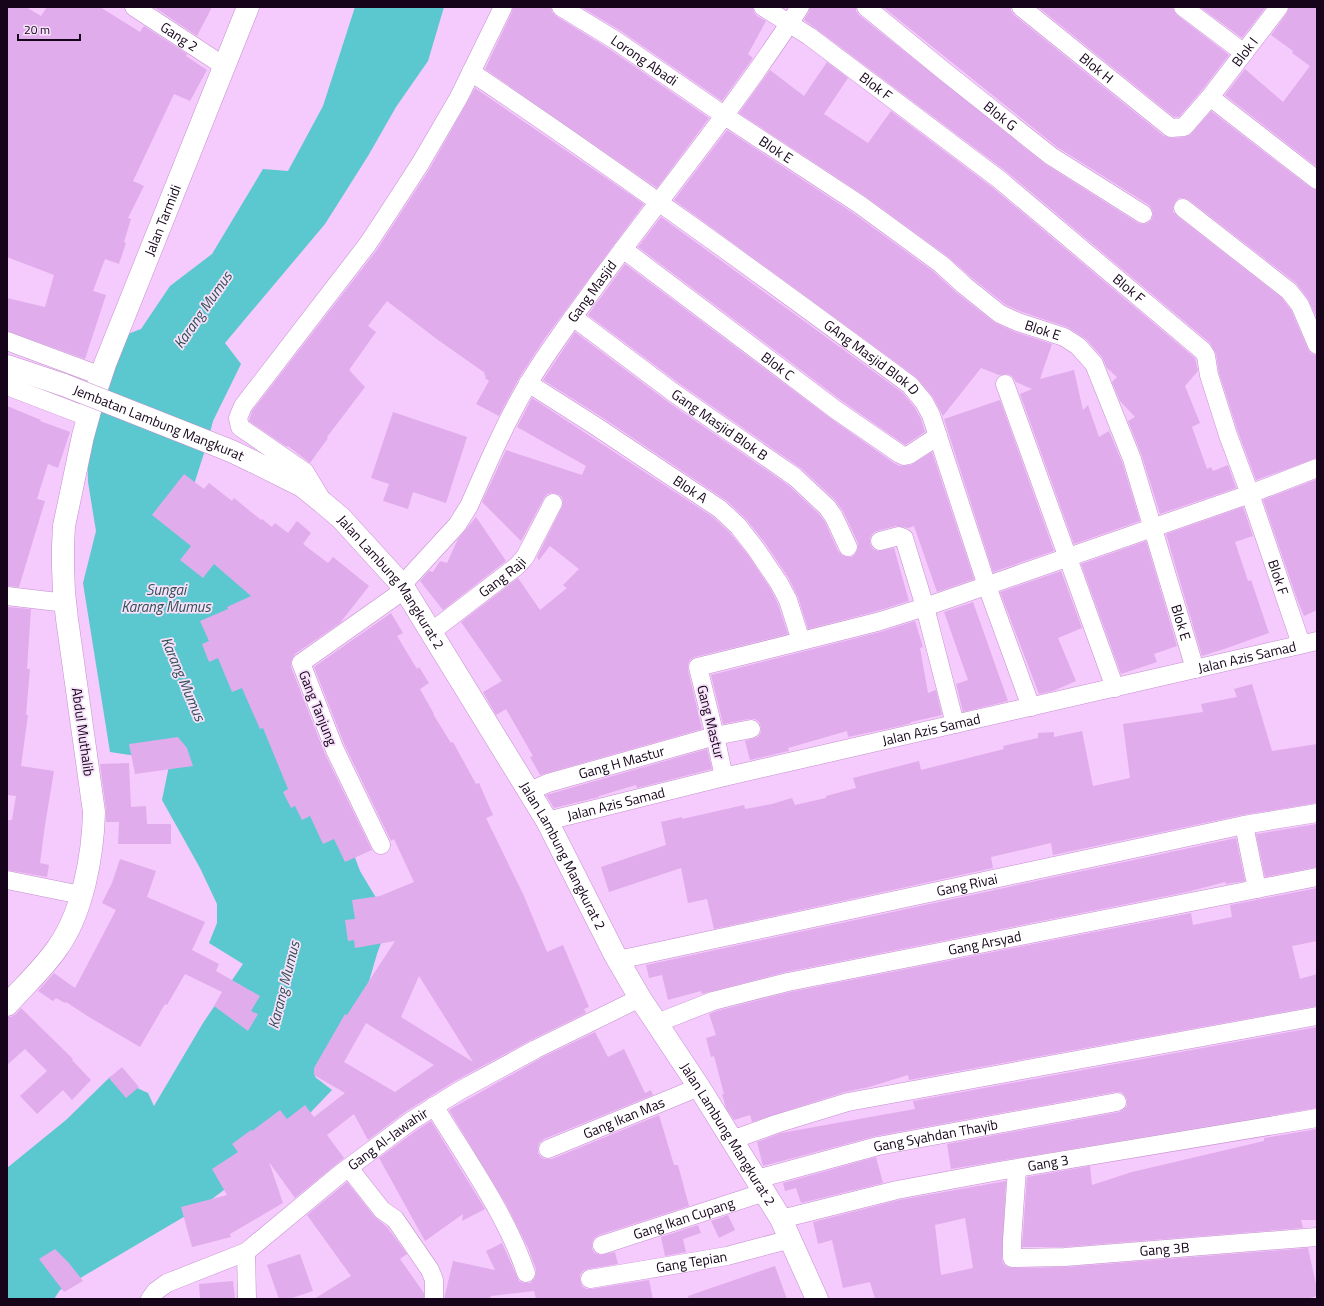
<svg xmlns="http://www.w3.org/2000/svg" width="1324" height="1306" viewBox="0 0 1324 1306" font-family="'Titillium Web',sans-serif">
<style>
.water{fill:#5bc8cf}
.building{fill:#e1aceb;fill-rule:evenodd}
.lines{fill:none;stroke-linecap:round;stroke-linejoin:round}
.minor-casing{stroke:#c490cd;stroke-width:19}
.tertiary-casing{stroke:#c490cd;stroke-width:23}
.minor{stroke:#fff;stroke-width:18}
.tertiary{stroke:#fff;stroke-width:22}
.tertiary-bridge-casing{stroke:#c490cd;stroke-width:23;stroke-linecap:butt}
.tertiary-bridge{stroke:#fff;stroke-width:22}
.labels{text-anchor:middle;stroke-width:3.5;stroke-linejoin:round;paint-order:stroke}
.street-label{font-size:14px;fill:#16041a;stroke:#f6e0fa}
.water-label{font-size:15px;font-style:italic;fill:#2f5153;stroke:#f6e0fa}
</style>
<rect width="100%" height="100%" fill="#f5cafd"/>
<!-- water -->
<path class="water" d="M355,7H444L428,61L396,107L368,156L325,224L225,343L241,364L213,421L207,444L188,503L263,576L250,618L346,833L360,871L381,906L385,932L377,954L367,988L315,1077L332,1090L269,1156L204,1205L60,1290L54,1299H7V1168L66,1120L111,1076L148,1093L154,1106L203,1023L243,964L209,943L217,923V904L200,868L162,800L170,761L110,752L83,583L96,531L88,482L87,443L120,337L141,329L170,286L212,254L263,169L288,171L323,106Z"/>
<!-- building -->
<path class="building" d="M7,7H26L41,16L47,7H100L140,32L144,26L187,54L186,56L207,70L190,101L174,94L133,181L144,186L128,218L131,219L124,242L126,243L119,264L105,259L93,291L106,295L85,359L7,331V298L45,307L54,275L7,257Z
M154,7H212L197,36Z
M513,7H551L552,12L556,16L609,49L709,118L657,188L485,69L512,12Z
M581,7H753L754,12L757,16L766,21L748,54L753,58L722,101L621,31Z
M810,7H856V11L859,15L1045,164L1138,223L1143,224L1148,223L1152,219L1153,214L1152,209L1149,205L1057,147L883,7H1011V11L1014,15L1164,136L1172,138L1185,137L1191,134L1211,111L1311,188L1317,190V318L1308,299L1296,283L1189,200L1184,198H1179L1175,202L1173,207V212L1177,216L1282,298L1291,310L1308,349L1311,354L1317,355V458L1256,480L1238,432L1219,373L1216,354L1210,343L1007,172L815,28L804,20L809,12Z
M1038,7H1173L1174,11L1177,15L1229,55L1202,90L1179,117H1174Z
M1200,7H1266L1242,38Z
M1289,7H1317V167L1225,95L1245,69L1283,102L1310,66L1292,53L1293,51L1271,35L1287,13Z
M827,62L848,78L824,114L868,143L891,111L993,188L1195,358L1198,371L1185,386L1200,423L1192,427L1207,469L1211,467L1213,471L1228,465L1236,488L1160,514L1142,456L1128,421L1135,417L1120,401L1112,382L1117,377L1107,368L1102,357L1086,339L1067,327L1022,312L1006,305L972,278L947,256L865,196L739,113L770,70L804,96Z
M475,88L644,204L545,338L519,378L499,416L476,404L489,381L485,378L486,376L484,375L485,373L438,340L387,301L368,326L376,332L349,370L365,387L327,437L328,438L310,463L288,446L287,447L249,421L252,411L376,251L429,170Z
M727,130L853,213L934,272L958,294L994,322L1015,332L1052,344L1040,379L1074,370L1083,410L1088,405L1099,437L1109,431L1122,462L1140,521L1074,544L1020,394L1032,389L1016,382L1012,376L1007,374L999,375L981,368L943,416L933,397L916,377L674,200Z
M661,217L903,393L915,408L921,419L925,432L905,445L842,401L638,247Z
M625,264L830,418L894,463L900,466L911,465L932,452L974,579L937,592L914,526L908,528L896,526L877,531L873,533L870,538V544L873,549L878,551L894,548L909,601L874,612L808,629L798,597L788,577L765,543L746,519L727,501L600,416L543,380L575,332L668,402L788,485L819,514L825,522L838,551L842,555L847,557H852L856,553L858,548V543L843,511L834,499L802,469L680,384L588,315Z
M532,398L713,517L730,533L748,555L770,588L778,604L788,634L695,657L690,660L688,664V670L702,729L540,775L530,757L533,756L506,709L496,715L483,692L502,681L461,622L518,578L540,610L567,588L563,585L579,569L550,546L539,560L537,557L562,507L563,502L562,497L558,494L552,493L547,494L544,498L521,541L482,502L506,450L582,475L586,466L517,427Z
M1000,400L1054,551L993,572L944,419Z
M7,406L41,420L40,421L70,432L58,468L48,464L37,499L45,501L19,587L7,586Z
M393,412L467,437L446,503L413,492L408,509L383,501L389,484L371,478Z
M184,474L204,489L209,483L232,501L234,498L261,520L262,519L272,527L275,523L288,533L297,521L311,533L303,544L328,563L333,557L369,586L340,623L295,654L291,662V667L325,754L372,850L345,862L334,839L323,844L310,816L302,820L295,806L291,808L283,792L288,789L263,728L260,729L242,688L232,692L218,658L209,662L202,644L209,641L200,621L228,609L227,607L251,596L214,564L203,578L180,560L191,546L152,515Z
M1317,479V610L1304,616L1297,599L1263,500Z
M1243,507L1253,536L1235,542L1248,581L1251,580L1269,633L1227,648L1202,656L1166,534Z
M476,517L506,561L443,610L420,581L429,571L433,572L440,561L447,563L458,539Z
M1146,541L1177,646L1154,654L1157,662L1121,674L1081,564Z
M1061,571L1082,628L1058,638L1076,681L1053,691L1039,694L1000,592Z
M973,602L1008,701L963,712L956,684L968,680L944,612Z
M7,607L31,609L27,669H30L26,715H28L21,766L54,771L45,825L40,863L49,865L47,877L7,870V820H12L16,796L7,795Z
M391,613L403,633L397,636L417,669L419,667L429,683L420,689L434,714H433L451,743L453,742L476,784L479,783L493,815L486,818L524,896L547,952L563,945L589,1007L584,1009L586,1013L531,1040L453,1082L405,1112L368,1140L354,1114L327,1135L344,1158L295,1198L269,1162L283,1203L230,1234L231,1237L192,1247L181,1207L227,1195L212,1169L238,1152L232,1144L251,1130L252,1131L280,1110L287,1119L305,1105L314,1117L345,1093L314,1075V1068L345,1014L347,1015L395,941L355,948L354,940L348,941L345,920L355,919L352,900L380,896L414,882L394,839L391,841L345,746L314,667ZM419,976L473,1062L401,1017ZM366,1023L434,1065L395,1092L344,1062Z
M915,621L923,647L920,648L928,693L936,690L942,715L911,722V723L900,726L848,737L847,731L788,748L789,751L750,760L745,741L758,737L761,732V727L759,722L755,719H749L723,724L711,675L880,632Z
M1252,684L1272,751L1317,744V803L1242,815L1053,855L1051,843L991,857L993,868L714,929L707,899L688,903L681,868L609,892L601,867L666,845L661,822L682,817V819L744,805L745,809L772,804L792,798L795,805L826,798V796L856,788L853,778L919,761L921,770L1004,749L1003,746L1038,738V733L1054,732V737L1082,731L1093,786L1130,778L1123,724L1203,712L1201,704L1237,697L1234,689Z
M178,737L187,748L193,766L135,774L129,744Z
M707,749L712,769L637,788L636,785L599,796V797L554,808L546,795Z
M129,763L131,807L146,806L147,824H171V844H118L119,822H106V810L100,764Z
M1317,824V867L1265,877L1256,834Z
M1236,838L1245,881L1226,884L1225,882L1187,892L786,972L702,994L701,991L668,1000L662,975L649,978L646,965Z
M120,859L156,871L147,897L205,922L192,950L219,964L216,971L260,996L251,1011L258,1014L248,1031L214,1006L222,992L185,974L167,1005L165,1004L140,1047L89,1017L66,1002L65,1003L56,998L53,1001L38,991L54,973L75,988L116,910L102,903L112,883Z
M1317,888V941L1292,946L1300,979L1317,974V1006L909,1080L908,1075L869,1087L845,1092L752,1122L750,1115L734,1120L726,1108L722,1094H724L714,1056L711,1057L706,1038L716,1035L709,1014L716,1011L790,992L1191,913L1193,925L1232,917L1230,905Z
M21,1008L73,1059L72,1060L91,1080L72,1100L63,1090L37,1114L20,1096L47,1071L25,1049L7,1065V1017H11L16,1014Z
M1317,1027V1108L951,1169L947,1144L1119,1112L1123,1110L1127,1106V1100L1125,1096L1121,1092H1115L876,1136L763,1166L757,1142L781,1133L915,1109L913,1101Z
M595,1032L608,1057L624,1049L645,1093L651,1090L653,1095L544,1139L539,1143L538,1148V1153L542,1158L547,1159H552L659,1115L674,1165H678L689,1206L599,1235L594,1238L592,1243V1249L595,1253L600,1255L615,1252L618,1264L588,1269L583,1271L580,1275V1280L582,1286L586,1289H591L649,1280L653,1299H536L534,1291L491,1296L490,1299H444L453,1261L495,1270L486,1251L502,1243L519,1281L524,1283H530L534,1279L536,1274V1269L528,1248L506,1204L449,1110L541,1058Z
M122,1067L139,1087L126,1098L109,1078Z
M431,1121L485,1209L462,1221L463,1214L425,1241L379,1158L417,1130Z
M1317,1129V1220H1301L1303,1228L1064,1247H1022L1027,1177L1090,1166L1092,1185L1132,1172L1264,1141V1138Z
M876,1157L883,1183L801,1203L796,1188L785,1191L783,1183Z
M1006,1181L1002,1258L1003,1264L1007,1267L1012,1268L1066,1267L1308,1248L1317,1289V1296L1306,1299H875L870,1282L843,1288L832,1240L818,1244L813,1222L899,1200ZM965,1218L973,1268L941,1275L935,1225Z
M347,1182L374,1216L387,1227L407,1254L400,1259L424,1293V1299H314L351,1276L307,1215Z
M728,1215L735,1230L719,1238L711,1221Z
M698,1225L701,1233L683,1239L686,1252L665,1256L661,1237Z
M55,1249L69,1263L83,1281L64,1292L39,1259Z
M300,1254L313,1291L289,1299H279L267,1265Z
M775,1266L787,1299H689L688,1296Z
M233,1281L235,1299H200L199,1284Z"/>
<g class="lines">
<!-- minor casing -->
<g class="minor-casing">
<g id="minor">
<path id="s1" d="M134,7L224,66"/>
<path id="s2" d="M561,7L615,40L725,116L859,204L941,264L965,286L1000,314L1018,322L1064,337L1078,346L1094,364L1132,459L1195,669"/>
<path id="s3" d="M763,7L809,36L1000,180L1203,351L1206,356L1209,375L1228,435L1250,494L1301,644"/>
<path id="s4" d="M866,7L944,71L1051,156L1143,214"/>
<path id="s5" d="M1021,7L1171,128L1184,127L1210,97L1317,180"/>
<path d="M1183,7L1244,53"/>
<path id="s6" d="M471,72C620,172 765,278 910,385L924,402L931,415L987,586L1031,707"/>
<path id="s7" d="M1210,97L1279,7"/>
<path d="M1183,208L1289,291L1300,305L1317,345"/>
<path id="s8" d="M623,249L836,410L900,454L904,456L909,455L938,436"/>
<path id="s9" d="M573,317L674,393L795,477L827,507L834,517L848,547"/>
<path d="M7,341L101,376"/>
<path id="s10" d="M528,383L594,425L720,509L738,526L756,549L779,583L788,600L801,641"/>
<path d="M1005,384L1115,688"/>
<path d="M7,386L88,417"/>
<path d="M320,497L305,472L240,427L238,418L243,406L367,245L383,221L420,164L459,97L503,7"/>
<path d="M880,541L899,536L904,538L925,607L955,724"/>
<path id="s11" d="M402,585L457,525L469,506C487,465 505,423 528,384C549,348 576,314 600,280C667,189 739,102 800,7"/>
<path d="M7,596L66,603"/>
<path id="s12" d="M431,632L517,566L525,557L553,503"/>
<path d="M724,777L715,736L698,667L877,622L925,607L1250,494L1317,468"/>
<path id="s13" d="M530,791L548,783L715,736L751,729"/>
<path id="s14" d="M547,821L724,777L1317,641"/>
<path d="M1244,825L1257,889"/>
<path d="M381,845L335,750L301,663L404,590"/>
<path d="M7,880L81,895"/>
<path id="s15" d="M618,960L1244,825L1317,813"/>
<path id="s16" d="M657,1023L713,1001L788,982L1317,877"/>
<path d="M434,1106C466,1158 507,1216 526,1273"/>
<path d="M732,1140L776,1124L848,1102L1317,1016"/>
<path id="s17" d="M548,1149L699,1087"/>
<path d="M349,1168L382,1210L395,1219L430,1270L434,1280V1299"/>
<path id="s18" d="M1017,1169L1012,1240V1258L1065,1257L1317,1237"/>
<path id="s19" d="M757,1179L878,1146L1117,1102"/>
<path id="s20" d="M781,1219L897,1190L999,1171L1317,1118"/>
<path id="s21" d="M602,1245L765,1192"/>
<path d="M246,1252L247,1299"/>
<path id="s22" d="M590,1279L727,1256L791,1239"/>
<path id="s23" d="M150,1299L156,1291L167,1283L246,1252L340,1174L411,1121L459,1091L536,1049L640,998"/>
</g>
</g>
<!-- tertiary casing -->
<g class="tertiary-casing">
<g id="tertiary">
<path d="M7,366L64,385"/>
<path id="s24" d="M252,461L302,486L322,502L341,518L402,585L547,821L615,955L640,998L699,1087L781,1219L817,1299"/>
<path id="s25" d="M7,1005C24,986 44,968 58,947C83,912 93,854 94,812L67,619L64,592L63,567V546L64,526L83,436L93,400L105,364L248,7"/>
</g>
</g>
<!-- minor -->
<use href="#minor" class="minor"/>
<!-- tertiary -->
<use href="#tertiary" class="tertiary"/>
<!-- tertiary-bridge casing -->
<g class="tertiary-bridge-casing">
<g id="tertiary-bridge">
<path id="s26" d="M64,385L231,451L252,461"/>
</g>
</g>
<!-- tertiary-bridge -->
<use href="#tertiary-bridge" class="tertiary-bridge"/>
</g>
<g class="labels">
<!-- street labels -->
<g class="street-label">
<text dy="5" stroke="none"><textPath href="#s1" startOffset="54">Gang 2</textPath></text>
<text dy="5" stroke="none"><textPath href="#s7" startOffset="57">Blok I</textPath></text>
<text dy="5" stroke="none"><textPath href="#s2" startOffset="99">Lorong Abadi</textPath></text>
<text dy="5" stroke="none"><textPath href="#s5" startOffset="97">Blok H</textPath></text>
<text dy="5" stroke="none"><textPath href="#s3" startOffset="138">Blok F</textPath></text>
<text dy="5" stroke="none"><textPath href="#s4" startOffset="173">Blok G</textPath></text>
<text dy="5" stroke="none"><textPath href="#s2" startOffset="258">Blok E</textPath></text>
<text dy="5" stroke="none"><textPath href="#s25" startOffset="829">Jalan Tarmidi</textPath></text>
<text dy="5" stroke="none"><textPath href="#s3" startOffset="462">Blok F</textPath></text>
<text dy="5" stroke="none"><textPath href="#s11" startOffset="352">Gang Masjid</textPath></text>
<text dy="5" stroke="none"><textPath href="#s2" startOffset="582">Blok E</textPath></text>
<text dy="5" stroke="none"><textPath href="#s6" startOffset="492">GAng Masjid Blok D</textPath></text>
<text dy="5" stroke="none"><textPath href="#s8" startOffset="194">Blok C</textPath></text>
<text dy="5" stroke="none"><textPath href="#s26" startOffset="102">Jembatan Lambung Mangkurat</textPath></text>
<text dy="5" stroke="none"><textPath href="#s9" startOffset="182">Gang Masjid Blok B</textPath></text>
<text dy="5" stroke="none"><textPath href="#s10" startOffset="194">Blok A</textPath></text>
<text dy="5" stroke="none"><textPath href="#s12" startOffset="90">Gang Raji</textPath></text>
<text dy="5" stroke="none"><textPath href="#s3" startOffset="798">Blok F</textPath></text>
<text dy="5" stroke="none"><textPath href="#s24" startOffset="188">Jalan Lambung Mangkurat 2</textPath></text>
<text dy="5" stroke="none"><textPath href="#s2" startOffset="918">Blok E</textPath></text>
<text dy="5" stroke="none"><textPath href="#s14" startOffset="719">Jalan Azis Samad</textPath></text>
<text transform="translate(318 708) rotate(68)" y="5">Gang Tanjung</text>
<text transform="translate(711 722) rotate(76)" y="5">Gang Mastur</text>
<text dy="5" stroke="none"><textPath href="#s14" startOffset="395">Jalan Azis Samad</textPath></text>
<text transform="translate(83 732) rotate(82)" y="5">Abdul Muthalib</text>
<text dy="5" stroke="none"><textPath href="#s13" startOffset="96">Gang H Mastur</textPath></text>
<text dy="5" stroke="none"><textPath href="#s14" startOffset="71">Jalan Azis Samad</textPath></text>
<text dy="5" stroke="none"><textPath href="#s24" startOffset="512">Jalan Lambung Mangkurat 2</textPath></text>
<text dy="5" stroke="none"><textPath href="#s15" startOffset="357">Gang Rivai</textPath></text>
<text dy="5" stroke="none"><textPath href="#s16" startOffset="338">Gang Arsyad</textPath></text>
<text dy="5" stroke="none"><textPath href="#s17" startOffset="82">Gang Ikan Mas</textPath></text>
<text dy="5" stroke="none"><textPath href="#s24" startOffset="836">Jalan Lambung Mangkurat 2</textPath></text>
<text dy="5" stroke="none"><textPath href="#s19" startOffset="184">Gang Syahdan Thayib</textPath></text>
<text dy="5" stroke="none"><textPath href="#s23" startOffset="290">Gang Al-Jawahir</textPath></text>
<text dy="5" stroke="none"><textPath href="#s20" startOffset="273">Gang 3</textPath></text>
<text dy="5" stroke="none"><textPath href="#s21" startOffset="86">Gang Ikan Cupang</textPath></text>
<text dy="5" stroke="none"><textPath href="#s18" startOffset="242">Gang 3B</textPath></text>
<text dy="5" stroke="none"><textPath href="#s22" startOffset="103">Gang Tepian</textPath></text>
</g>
<!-- water labels -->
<g class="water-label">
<text transform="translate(203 310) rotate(-55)" y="5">Karang Mumus</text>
<text x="166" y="595">Sungai<tspan x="166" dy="17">Karang Mumus</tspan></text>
<text transform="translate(183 679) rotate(67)" y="5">Karang Mumus</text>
<text transform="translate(284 985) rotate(-76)" y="5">Karang Mumus</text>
</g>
</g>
<!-- border -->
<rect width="1324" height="1306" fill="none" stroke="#16041a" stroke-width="16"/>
<!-- scale -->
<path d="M18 34v6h62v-6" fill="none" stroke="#16041a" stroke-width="2"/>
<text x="24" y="34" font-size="12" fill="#16041a" stroke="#f6e0fa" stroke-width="3" paint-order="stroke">20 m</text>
</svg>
